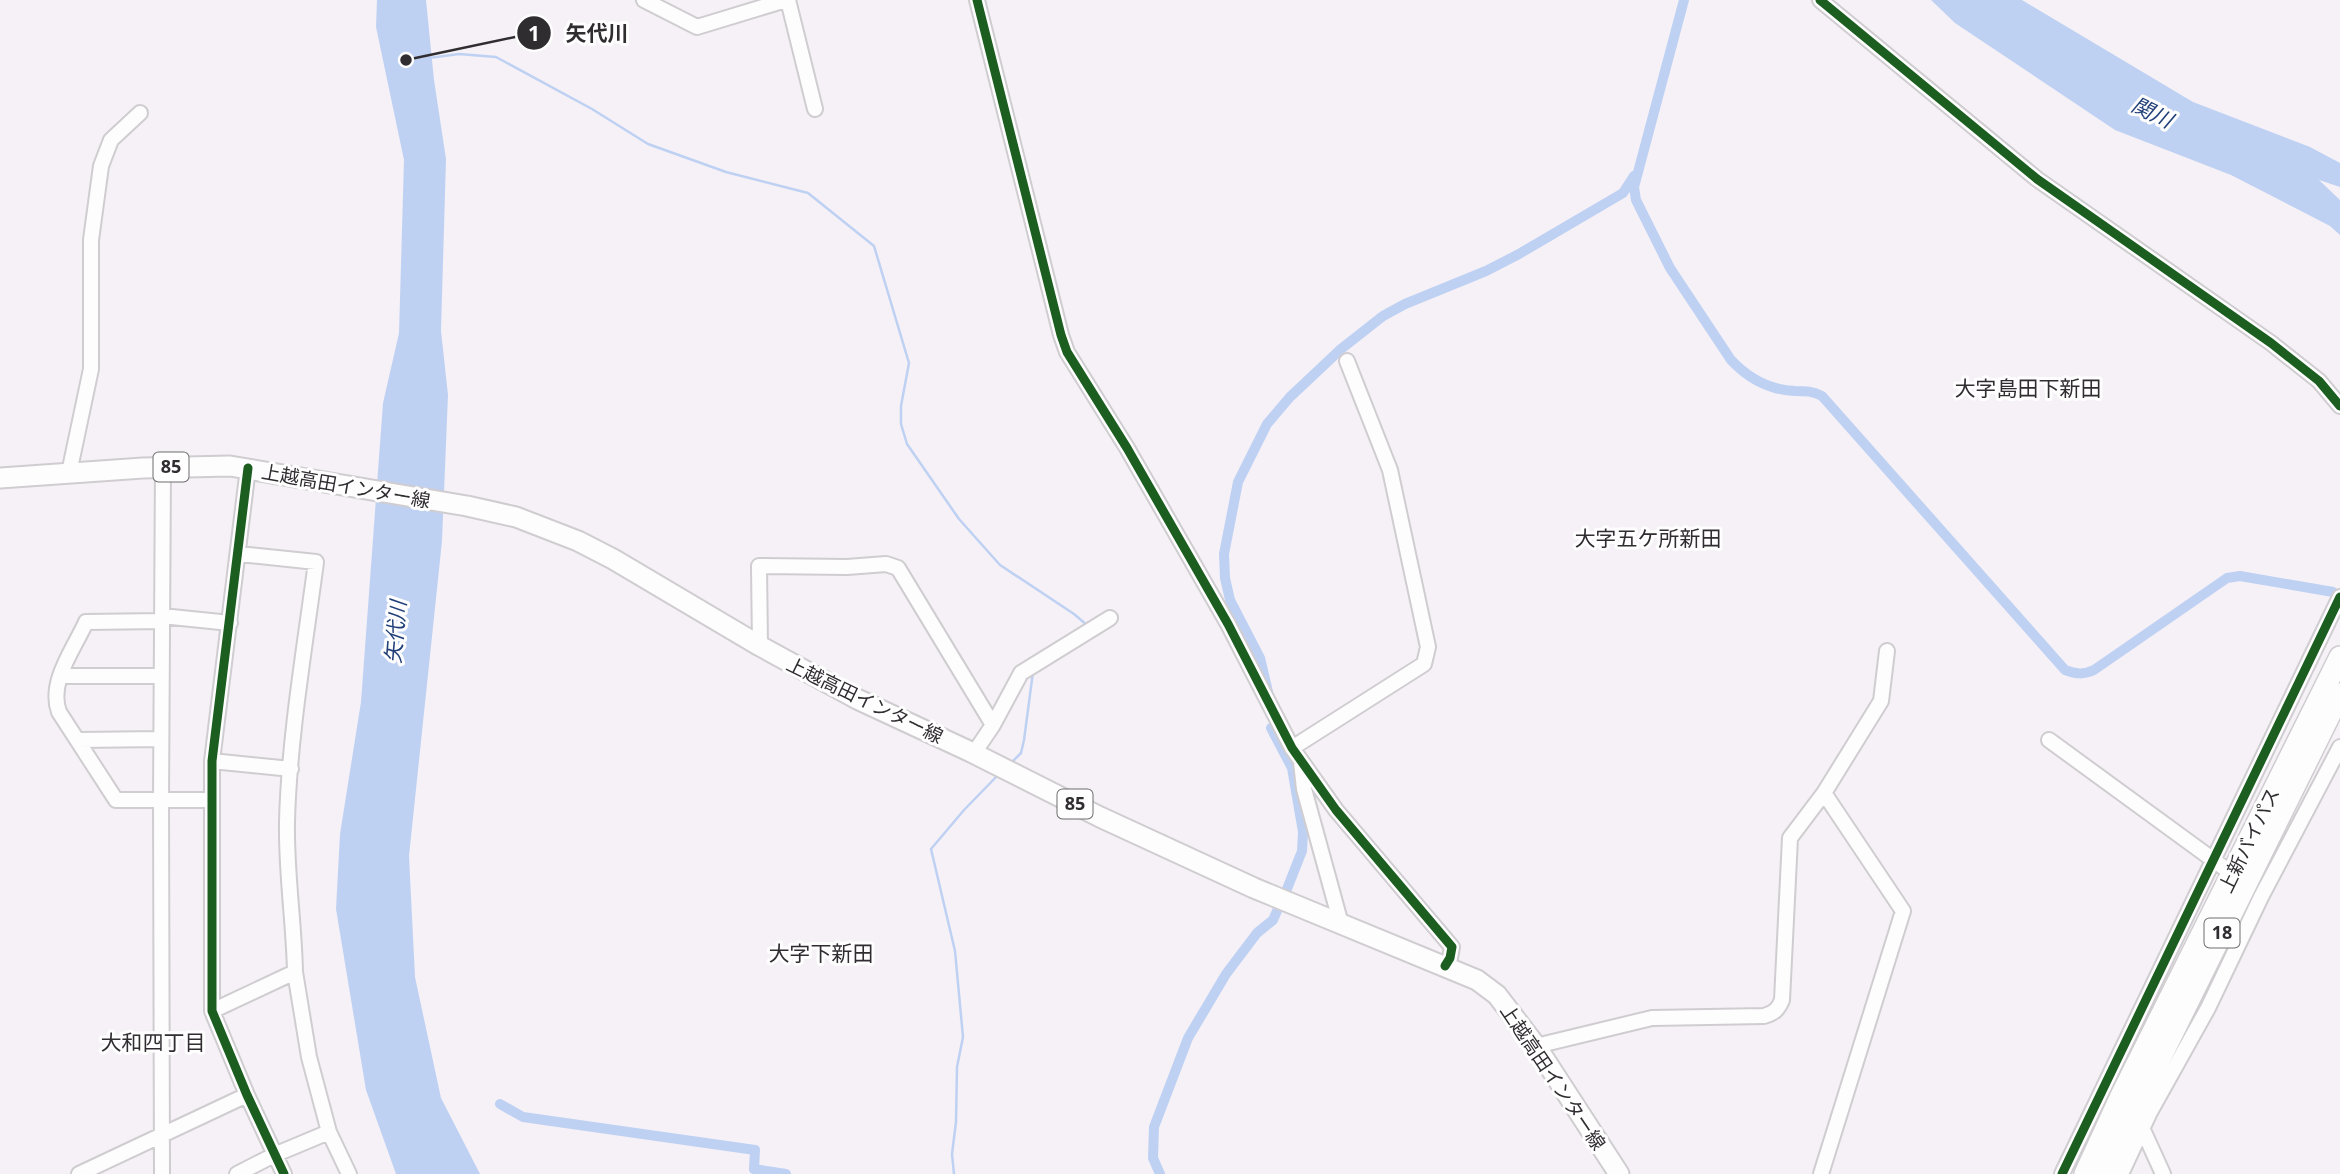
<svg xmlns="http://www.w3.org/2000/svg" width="2340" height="1174" viewBox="0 0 2340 1174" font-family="'Open Sans','Noto Sans JP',sans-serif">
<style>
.water{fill:#bfd1f3}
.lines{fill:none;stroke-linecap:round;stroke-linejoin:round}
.stream{stroke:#bfd1f3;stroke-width:2.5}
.canal{stroke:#bfd1f3;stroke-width:10}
.minor-casing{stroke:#d0cdd1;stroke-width:18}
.major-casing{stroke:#d0cdd1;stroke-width:23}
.highway-casing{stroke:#d0cdd1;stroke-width:24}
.minor{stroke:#fefdfe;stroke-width:14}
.major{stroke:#fefdfe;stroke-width:19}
.highway{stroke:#fefdfe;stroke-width:21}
.cycleway-casing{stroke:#fefefe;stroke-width:13}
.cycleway{stroke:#1b5e20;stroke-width:9}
.labels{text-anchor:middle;stroke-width:6;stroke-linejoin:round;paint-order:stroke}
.shield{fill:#fefefe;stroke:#6e6c6e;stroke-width:2}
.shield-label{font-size:18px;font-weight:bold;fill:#302d31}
.street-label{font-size:19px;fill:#302d31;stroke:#fefefe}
.water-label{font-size:21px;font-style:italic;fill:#203f78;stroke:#fefefe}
.neighbourhood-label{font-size:21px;fill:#302d31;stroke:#fefefe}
.leader{fill:none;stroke:#302d31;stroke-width:2.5}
.callout-dot{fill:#302d31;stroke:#fefefe;stroke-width:2.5}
.mark-label{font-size:21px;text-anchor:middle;font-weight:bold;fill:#fff}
.callout-label{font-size:21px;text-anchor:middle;font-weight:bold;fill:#302d31;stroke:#fefefe;stroke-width:6;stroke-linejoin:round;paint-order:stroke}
</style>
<rect width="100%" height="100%" fill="#f5f1f6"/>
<!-- water -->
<path class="water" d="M377,0H426L434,80L446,159L441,331L448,395L442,541L409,856L415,977L441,1098L480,1174H396L366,1090L336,909L340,834L361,702L383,403L399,333L404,160L376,27Z
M1931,0H2022L2193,102L2310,147L2340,163V187L2319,180L2340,200V235L2330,226L2231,175L2115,130L1955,23Z"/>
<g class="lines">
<!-- stream -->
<path class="stream" d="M429,58L459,54L496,57L592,109L648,144L726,172L808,193L874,246L909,363L901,406V424L907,444L959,519L1000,565L1074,614L1088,626
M1012,762L1021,753L1024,740L1033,672
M954,1174L952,1154L956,1122L957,1067L963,1037L955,951L931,849L964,810L999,774"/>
<!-- canal -->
<path class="canal" d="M1684,0L1634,187L1636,200L1670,268L1731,360C1748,378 1769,390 1795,391C1805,391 1813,391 1822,396L2065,670C2076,674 2083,675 2094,670L2227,578L2240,576L2333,592
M1269,696L1260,658L1230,600L1225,578L1224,554L1238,482L1267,424L1290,397L1341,349L1383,316L1405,304L1486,271L1519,254L1623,193L1634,176
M1271,728L1292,768L1303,832L1302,851L1287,889
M500,1104L523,1117L755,1150L754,1169L786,1174
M1160,1174L1153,1158L1154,1127L1188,1038L1226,974L1257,933L1273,920L1280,904"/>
<!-- minor casing -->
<g class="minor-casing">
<path id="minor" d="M644,0L697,27L786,0
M788,0L815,109
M977,0L1061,335L1067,352L1127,448L1228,624L1292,748L1336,810L1452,947L1450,958L1445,966
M1820,0L2037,179L2271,343L2319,381L2340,406
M248,468L212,761V1011L247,1095L284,1174
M69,473L91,369V240L101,166L111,140L140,113
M162,616L230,623
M162,621L86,622C74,649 48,682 59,712L116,800H211
M760,646L759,566L847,567L886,564L898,568L993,725
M60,676H161
M78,740L161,739
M2049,740L2223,867
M1292,748L1424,664L1428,647L1390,470L1347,361
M974,753L993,725L1021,673L1110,618
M212,761L291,769
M1301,762L1304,789L1341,924
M295,972L309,1057L329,1132L349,1174
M212,1011L295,972C294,922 286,873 287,822C289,738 305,646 316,562L239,554
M1536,1046L1652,1018L1764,1016C1774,1013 1778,1010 1782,1000L1790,838L1824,793L1881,701L1887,651
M2143,1130L2163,1174
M79,1174L247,1095
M162,1174L161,800L163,467
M237,1174L274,1155L329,1132
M1821,1174L1903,911L1824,793
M2062,1174L2340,597
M2121,1174L2150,1112L2208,1008L2261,897L2340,747"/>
</g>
<!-- major casing -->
<g class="major-casing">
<path id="major" d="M0,478L143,468L230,466L467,506L516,517L578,541L613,559L760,646L857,699L971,752L1100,817L1254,888L1477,980L1497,995L1536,1046L1619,1174"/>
</g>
<!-- highway casing -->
<g class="highway-casing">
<path id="highway" d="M2085,1174L2122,1094L2340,657
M2106,1174L2139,1101L2340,694"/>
</g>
<!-- minor -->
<use href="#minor" class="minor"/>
<!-- major -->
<use href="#major" class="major"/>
<!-- highway -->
<use href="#highway" class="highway"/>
<!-- cycleway casing -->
<g class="cycleway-casing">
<path id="cycleway" d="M977,0L1061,335L1067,352L1127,448L1228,624L1292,748L1336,810L1452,947L1450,958L1445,966
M1820,0L2037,179L2271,343L2319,381L2340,406
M248,468L212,761V1011L247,1095L284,1174
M2062,1174L2340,597"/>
</g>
<!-- cycleway -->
<use href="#cycleway" class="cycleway"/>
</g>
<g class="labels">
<!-- shield labels -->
<g class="shield">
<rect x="153.5" y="452.5" width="35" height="29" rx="5"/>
<rect x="1057.5" y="789.5" width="35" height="29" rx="5"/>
<rect x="2204.5" y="918.5" width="35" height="29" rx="5"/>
</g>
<g class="shield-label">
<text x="171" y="473">85</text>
<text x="1075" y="810">85</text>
<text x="2222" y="939">18</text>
</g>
<!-- street labels -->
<g class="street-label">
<text transform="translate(346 486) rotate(10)" y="7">上越高田インター線</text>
<text transform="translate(865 700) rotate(26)" y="7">上越高田インター線</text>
<text transform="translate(2249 840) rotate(-64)" y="7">上新バイパス</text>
<text transform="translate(1553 1077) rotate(56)" y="7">上越高田インター線</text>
</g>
<!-- water labels -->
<g class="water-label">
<text transform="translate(2152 113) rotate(26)" y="7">関川</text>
<text transform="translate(396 632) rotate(-85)" y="7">矢代川</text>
</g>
<!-- neighbourhood labels -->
<g class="neighbourhood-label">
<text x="2028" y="396">大字島田下新田</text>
<text x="1648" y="546">大字五ケ所新田</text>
<text x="821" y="961">大字下新田</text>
<text x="153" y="1050">大和四丁目</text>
</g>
</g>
<!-- callouts -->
<path class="leader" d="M406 60L534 33"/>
<g class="callout-dot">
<circle cx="406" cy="60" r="7"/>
<circle cx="534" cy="33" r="18"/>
</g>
<g class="mark-label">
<text x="534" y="41">1</text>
</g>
<g class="callout-label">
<text x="597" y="41">矢代川</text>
</g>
</svg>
